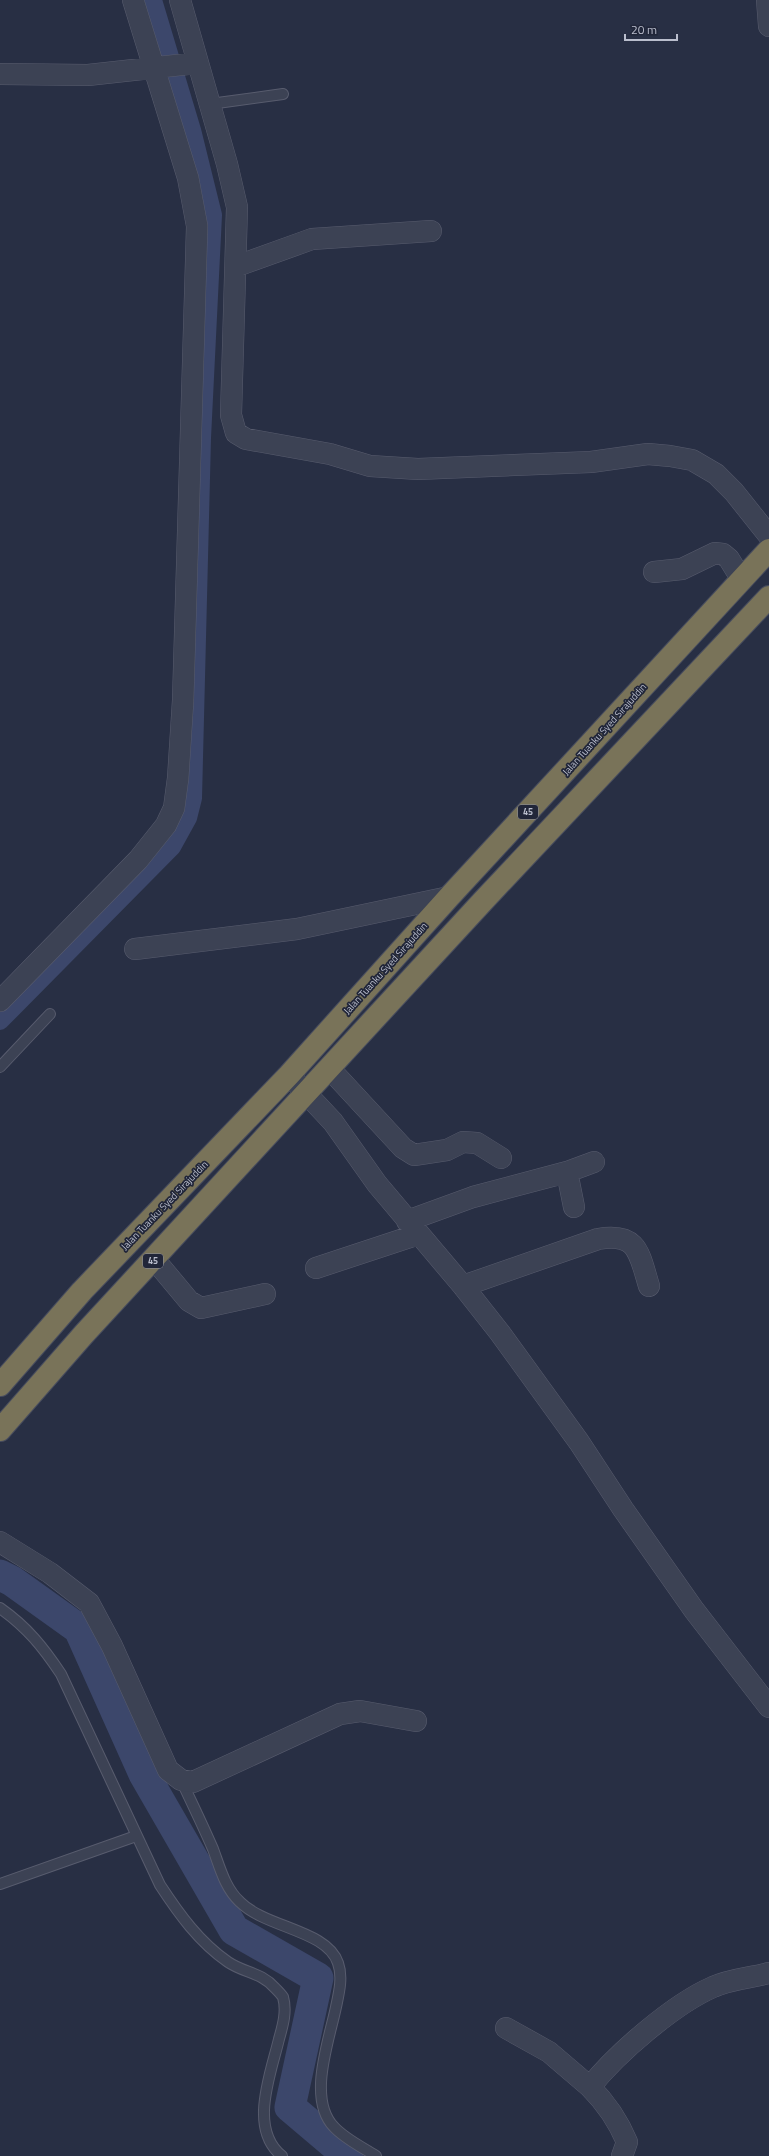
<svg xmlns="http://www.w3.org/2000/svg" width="769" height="2156" viewBox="0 0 769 2156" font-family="'Titillium Web',sans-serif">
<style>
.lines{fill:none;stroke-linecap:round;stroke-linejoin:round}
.canal{stroke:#3c476b;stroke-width:18}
.river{stroke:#3c476b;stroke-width:31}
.lane-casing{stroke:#585c6e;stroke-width:12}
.street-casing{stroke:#585c6e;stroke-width:22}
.highway-casing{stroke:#474c5e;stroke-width:24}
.lane{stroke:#3c4254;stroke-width:10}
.street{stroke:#3c4254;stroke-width:21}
.highway{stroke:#797359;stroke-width:22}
.labels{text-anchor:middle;stroke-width:3.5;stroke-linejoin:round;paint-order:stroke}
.shield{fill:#212639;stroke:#8c90a1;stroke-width:1}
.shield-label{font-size:9px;font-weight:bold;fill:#babecd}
.street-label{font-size:10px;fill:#babecd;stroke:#212639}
</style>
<rect width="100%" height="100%" fill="#282f44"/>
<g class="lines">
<!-- canal -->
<path class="canal" d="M0,1021L172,847L188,818L193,798L202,438L213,215L192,130L153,0"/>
<!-- river -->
<path class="river" d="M0,1575L12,1581L79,1629L144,1774L234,1930L318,1978L290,2107L348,2156"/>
<!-- lane casing -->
<g class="lane-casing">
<path id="lane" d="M210,104L283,94
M0,1067L50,1014
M0,1608C27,1627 43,1647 61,1674L160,1885C179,1914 199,1942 228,1962C244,1973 261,1972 275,1988C278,1991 281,1994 283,1997C287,2011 283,2025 279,2039C271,2073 248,2129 282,2156
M181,1780C192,1803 203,1826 213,1849C220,1868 225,1888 240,1902C266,1928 327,1930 338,1963C343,1977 339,1993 336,2007C329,2041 307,2099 334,2127C345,2139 362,2147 376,2156
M0,1884L136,1836"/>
</g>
<!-- street casing -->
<g class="street-casing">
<path id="street" d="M180,0L227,164L237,207L231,415L236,433L246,439L330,454L370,466L418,469L591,462L648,454L670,456L692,460L716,474L734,492L769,536
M767,0L769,26
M0,74L88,75L197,63
M237,266L312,239L431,231
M654,572L682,569L715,553L723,554L729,559L742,580
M135,949L297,929L449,897
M0,1001L138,860L166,825L174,808L178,778L183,700L197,226L188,178L133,0
M329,1068L403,1148L414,1155L447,1150L463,1142L477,1143L501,1158
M289,1075L333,1122L377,1184L463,1286L500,1333L579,1442L623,1509L694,1610L769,1707
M567,1172L574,1207
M407,1221L473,1197L567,1172L594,1162
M154,1259L189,1301L201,1308L265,1294
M316,1268L419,1234
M463,1286L598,1239C638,1232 639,1253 649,1286
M0,1542L50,1573L89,1603L112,1646L168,1770L181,1780L193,1782L340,1714L360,1711L416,1721
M506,2028L549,2052L590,2087C617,2053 674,2004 713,1987C730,1979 750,1978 769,1973
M590,2087C605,2102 619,2123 627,2142L622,2156"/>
</g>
<!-- highway casing -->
<g class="highway-casing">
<path id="highway" d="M0,1385L82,1291L289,1075L449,897L769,550
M0,1430L84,1334L483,901L769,597"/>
</g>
<!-- lane -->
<use href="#lane" class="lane"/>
<!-- street -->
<use href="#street" class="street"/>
<!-- highway -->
<use href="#highway" class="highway"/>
</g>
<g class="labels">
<!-- shield labels -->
<g class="shield">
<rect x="518" y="805" width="20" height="14" rx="3"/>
<rect x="143" y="1254" width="20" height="14" rx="3"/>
</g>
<g class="shield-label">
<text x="528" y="815">45</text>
<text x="153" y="1264">45</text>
</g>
<!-- street labels -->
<g class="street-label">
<text transform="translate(604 729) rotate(-48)" y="4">Jalan Tuanku Syed Sirajuddin</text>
<text transform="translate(385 968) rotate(-48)" y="4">Jalan Tuanku Syed Sirajuddin</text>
<text transform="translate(164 1205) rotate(-46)" y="4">Jalan Tuanku Syed Sirajuddin</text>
</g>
</g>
<!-- scale -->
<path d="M625 34v6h52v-6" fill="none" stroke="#babecd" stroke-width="2"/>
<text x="631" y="34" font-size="12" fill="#babecd" stroke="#212639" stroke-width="3" paint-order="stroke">20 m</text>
</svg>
